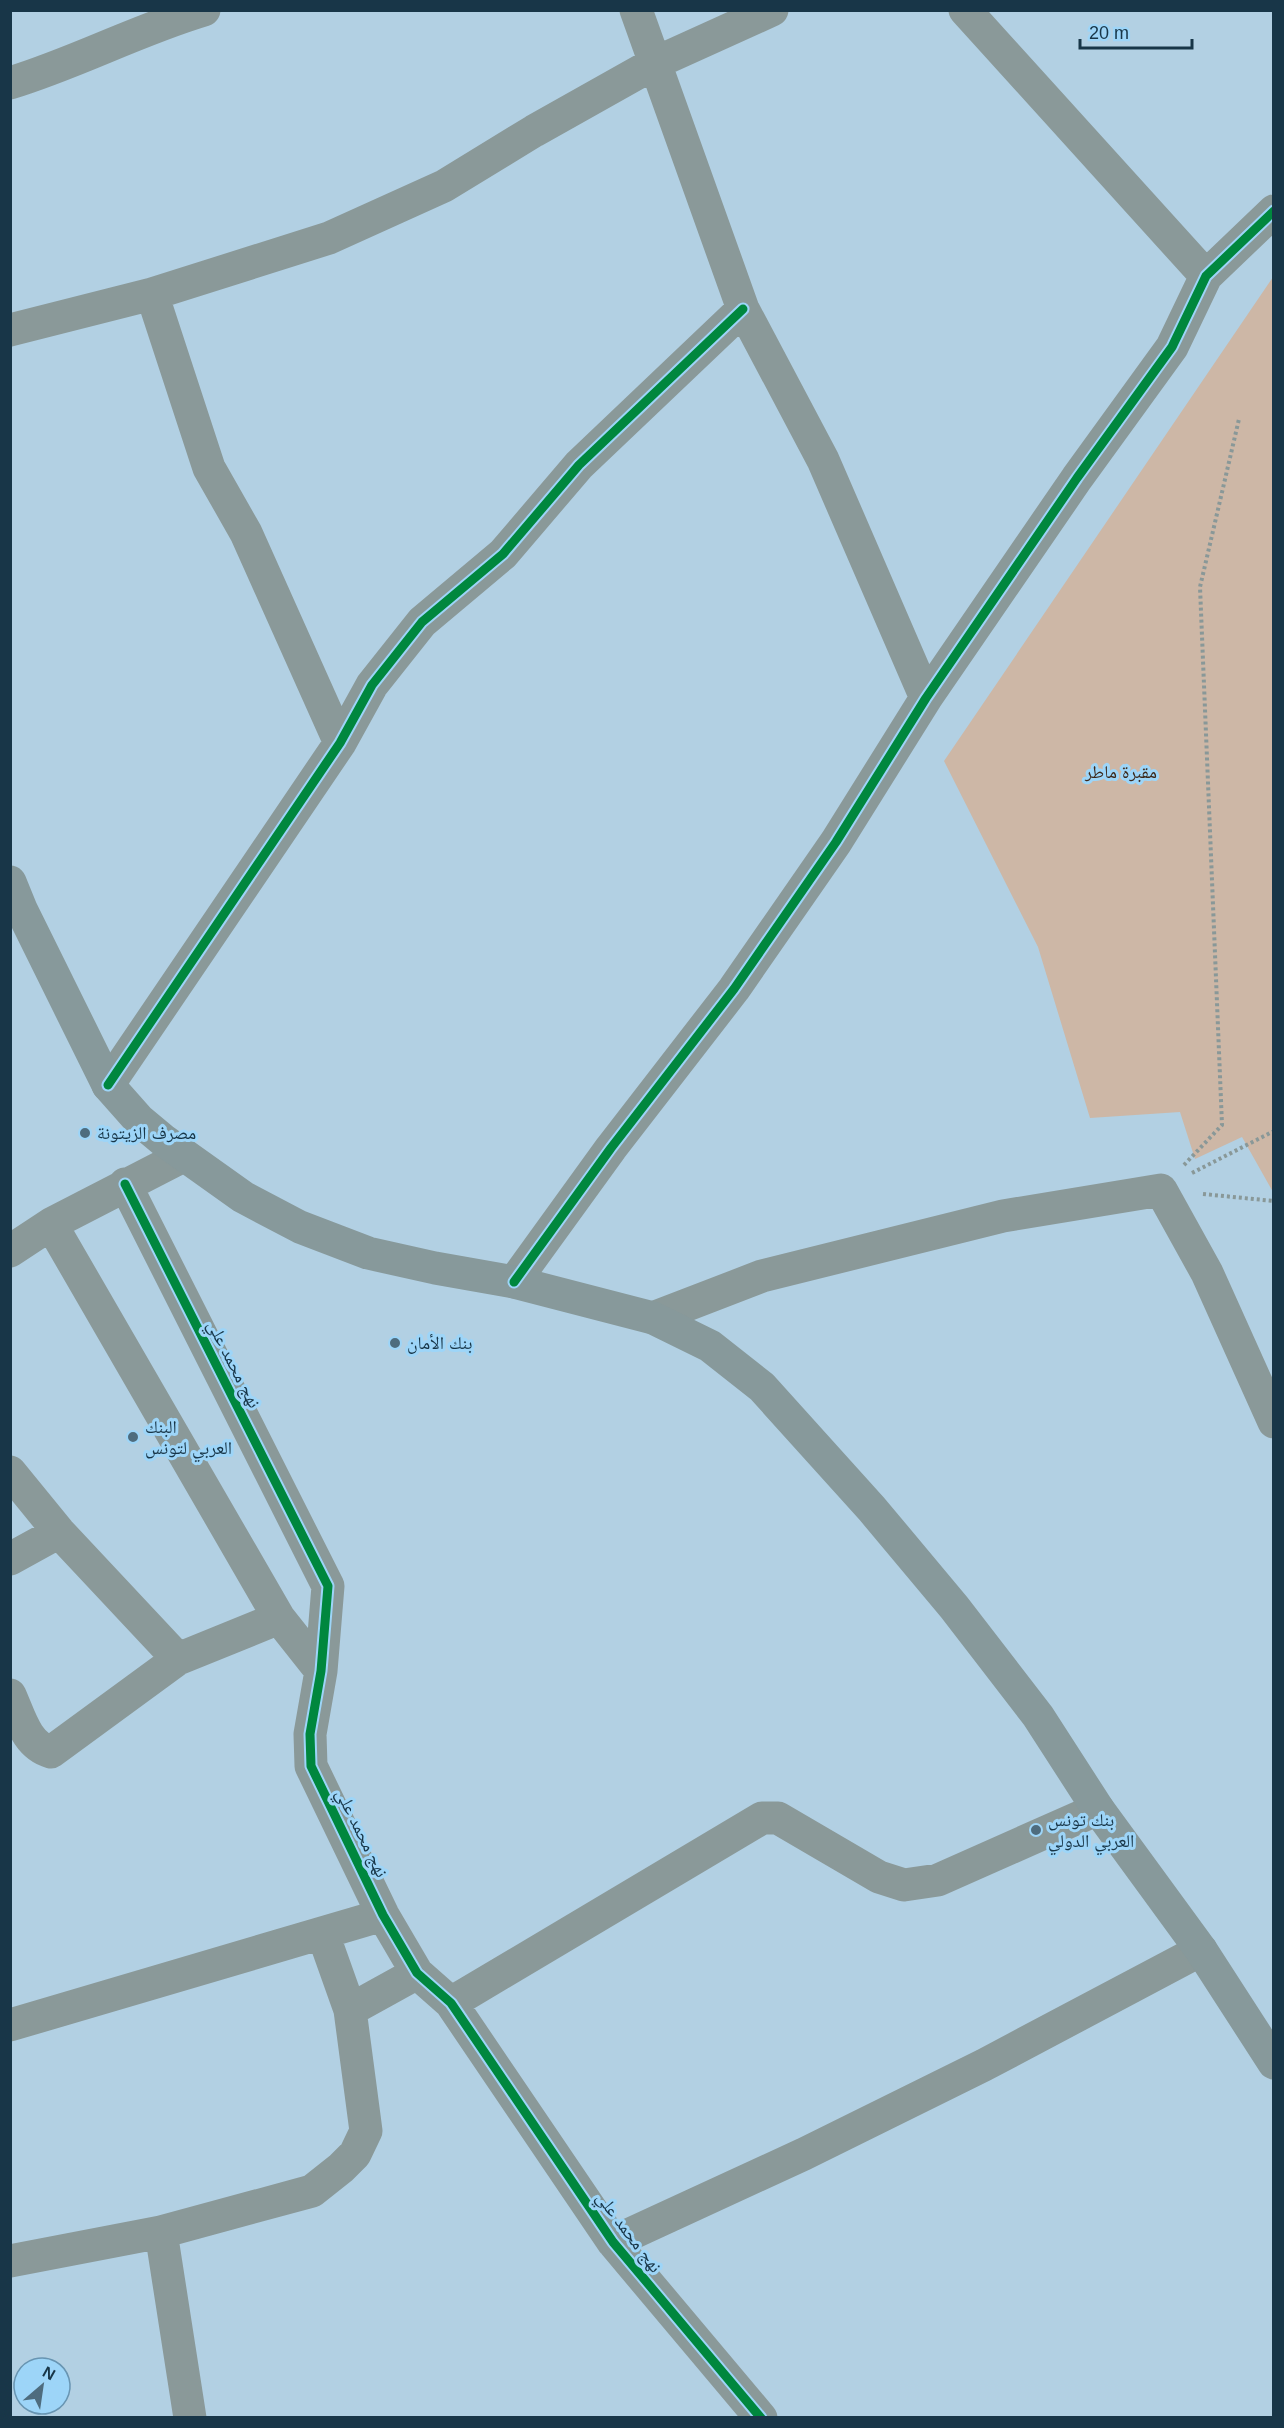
<svg xmlns="http://www.w3.org/2000/svg" width="1284" height="2428" viewBox="0 0 1284 2428" font-family="Helvetica,'Noto Naskh Arabic',sans-serif">
<style>
.green{fill:#cdb7a6}
.lines{fill:none;stroke-linecap:round;stroke-linejoin:round}
.path{stroke:#899898;stroke-width:4;stroke-dasharray:3 3;stroke-linecap:butt}
.minor{stroke:#8a9999;stroke-width:33}
.secondary{stroke:#87999b;stroke-width:33}
.cycleway-casing{stroke:#9dd5f8;stroke-width:13}
.cycleway{stroke:#00873e;stroke-width:9}
.poi-dot{fill:#4e6c7e;stroke:#9dd5f8;stroke-width:2}
.labels{text-anchor:middle;stroke-width:6;stroke-linejoin:round;paint-order:stroke}
.park-label{font-size:18px;fill:#3c281a;stroke:#9dd5f8}
.poi-label{font-size:18px;fill:#183648;stroke:#9dd5f8;text-anchor:start}
.street-label{font-size:18px;fill:#183648;stroke:#9dd5f8}
</style>
<rect width="100%" height="100%" fill="#b2d0e3"/>
<!-- green -->
<path class="green" d="M1273,277V1192L1242,1137L1195,1159L1180,1112L1090,1118L1038,947L944,761Z"/>
<g class="lines">
<!-- path -->
<path class="path" d="M1184,1165L1222,1125L1200,587L1239,419
M1192,1173L1274,1131
M1203,1194L1274,1201"/>
<!-- minor -->
<path class="minor" d="M636,10L743,309L823,460L926,698
M965,10L1206,276
M10,83C76,63 137,30 204,10
M152,294L209,468L246,533L340,743
M10,330L152,294L329,238L444,186L534,131L655,63L772,10
M108,1085L340,743L372,685L422,622L503,554L579,465L743,309
M125,1184L328,1586L321,1671L310,1734L311,1766L383,1915L417,1973L451,2003L613,2242L761,2418
M51,1224L279,1618L321,1671
M10,1251L51,1224L183,1156
M514,1282L611,1148L734,989L836,842L926,698L1077,478L1172,347L1206,276L1274,211
M653,1318L762,1276L1003,1216L1161,1190L1207,1273L1274,1422
M10,1472L59,1532L178,1659
M10,1559L59,1532
M10,1695C20,1717 26,1745 51,1752L178,1659L279,1618
M451,2003L762,1818H778L879,1877L904,1885L938,1880L1098,1809
M350,2010L417,1973
M10,2025L383,1915
M161,2232L190,2418
M613,2242L804,2154L984,2065L1201,1950
M10,2261L161,2232L312,2191L341,2168L355,2154L366,2131L350,2010L323,1934"/>
<!-- secondary -->
<path class="secondary" d="M10,882L21,909L108,1085L139,1120L163,1140L243,1197L300,1227L368,1253L435,1268L514,1282L653,1318L710,1346L762,1387L872,1509L954,1607L1038,1716L1098,1809L1201,1950L1274,2063"/>
<!-- cycleway casing -->
<g class="cycleway-casing">
<path id="cycleway" d="M108,1085L340,743L372,685L422,622L503,554L579,465L743,309
M125,1184L328,1586L321,1671L310,1734L311,1766L383,1915L417,1973L451,2003L613,2242L761,2418
M514,1282L611,1148L734,989L836,842L926,698L1077,478L1172,347L1206,276L1274,211"/>
</g>
<!-- cycleway -->
<use href="#cycleway" class="cycleway"/>
</g>
<!-- markers -->
<g class="poi-dot">
<circle cx="85" cy="1133" r="6"/>
<circle cx="395" cy="1343" r="6"/>
<circle cx="133" cy="1437" r="6"/>
<circle cx="1036" cy="1830" r="6"/>
</g>
<g class="labels">
<!-- park labels -->
<g class="park-label">
<text x="1121" y="778">مقبرة ماطر</text>
</g>
<!-- poi labels -->
<g class="poi-label">
<text x="97" y="1139">مصرف الزيتونة</text>
<text x="407" y="1349">بنك الأمان</text>
<text x="145" y="1433">البنك<tspan x="145" dy="21">العربي لتونس</tspan></text>
<text x="1048" y="1826">بنك تونس<tspan x="1048" dy="21">العربي الدولي</tspan></text>
</g>
<!-- street labels -->
<g class="street-label">
<text transform="translate(234 1364) rotate(63)" y="6">نهج محمد علي</text>
<text transform="translate(362 1833) rotate(64)" y="6">نهج محمد علي</text>
<text transform="translate(629 2232) rotate(53)" y="6">نهج محمد علي</text>
</g>
</g>
<!-- border -->
<rect width="1284" height="2428" fill="none" stroke="#183648" stroke-width="24"/>
<!-- north arrow -->
<g transform="translate(42 2386) rotate(29)"><circle r="28" fill="#9dd5f8" stroke="#6895b2" stroke-width="1.5"/>
<path d="M0-4.5L10 22L0 15L-10 22Z" fill="#4e6c7e"/>
<text y="-9" font-size="16" font-weight="bold" text-anchor="middle" fill="#183648">N</text>
</g>
<!-- scale -->
<path d="M1080 39v9h112v-9" fill="none" stroke="#183648" stroke-width="3"/>
<text x="1089" y="39" font-size="18" fill="#183648" stroke="#9dd5f8" stroke-width="4.5" paint-order="stroke">20 m</text>
</svg>
